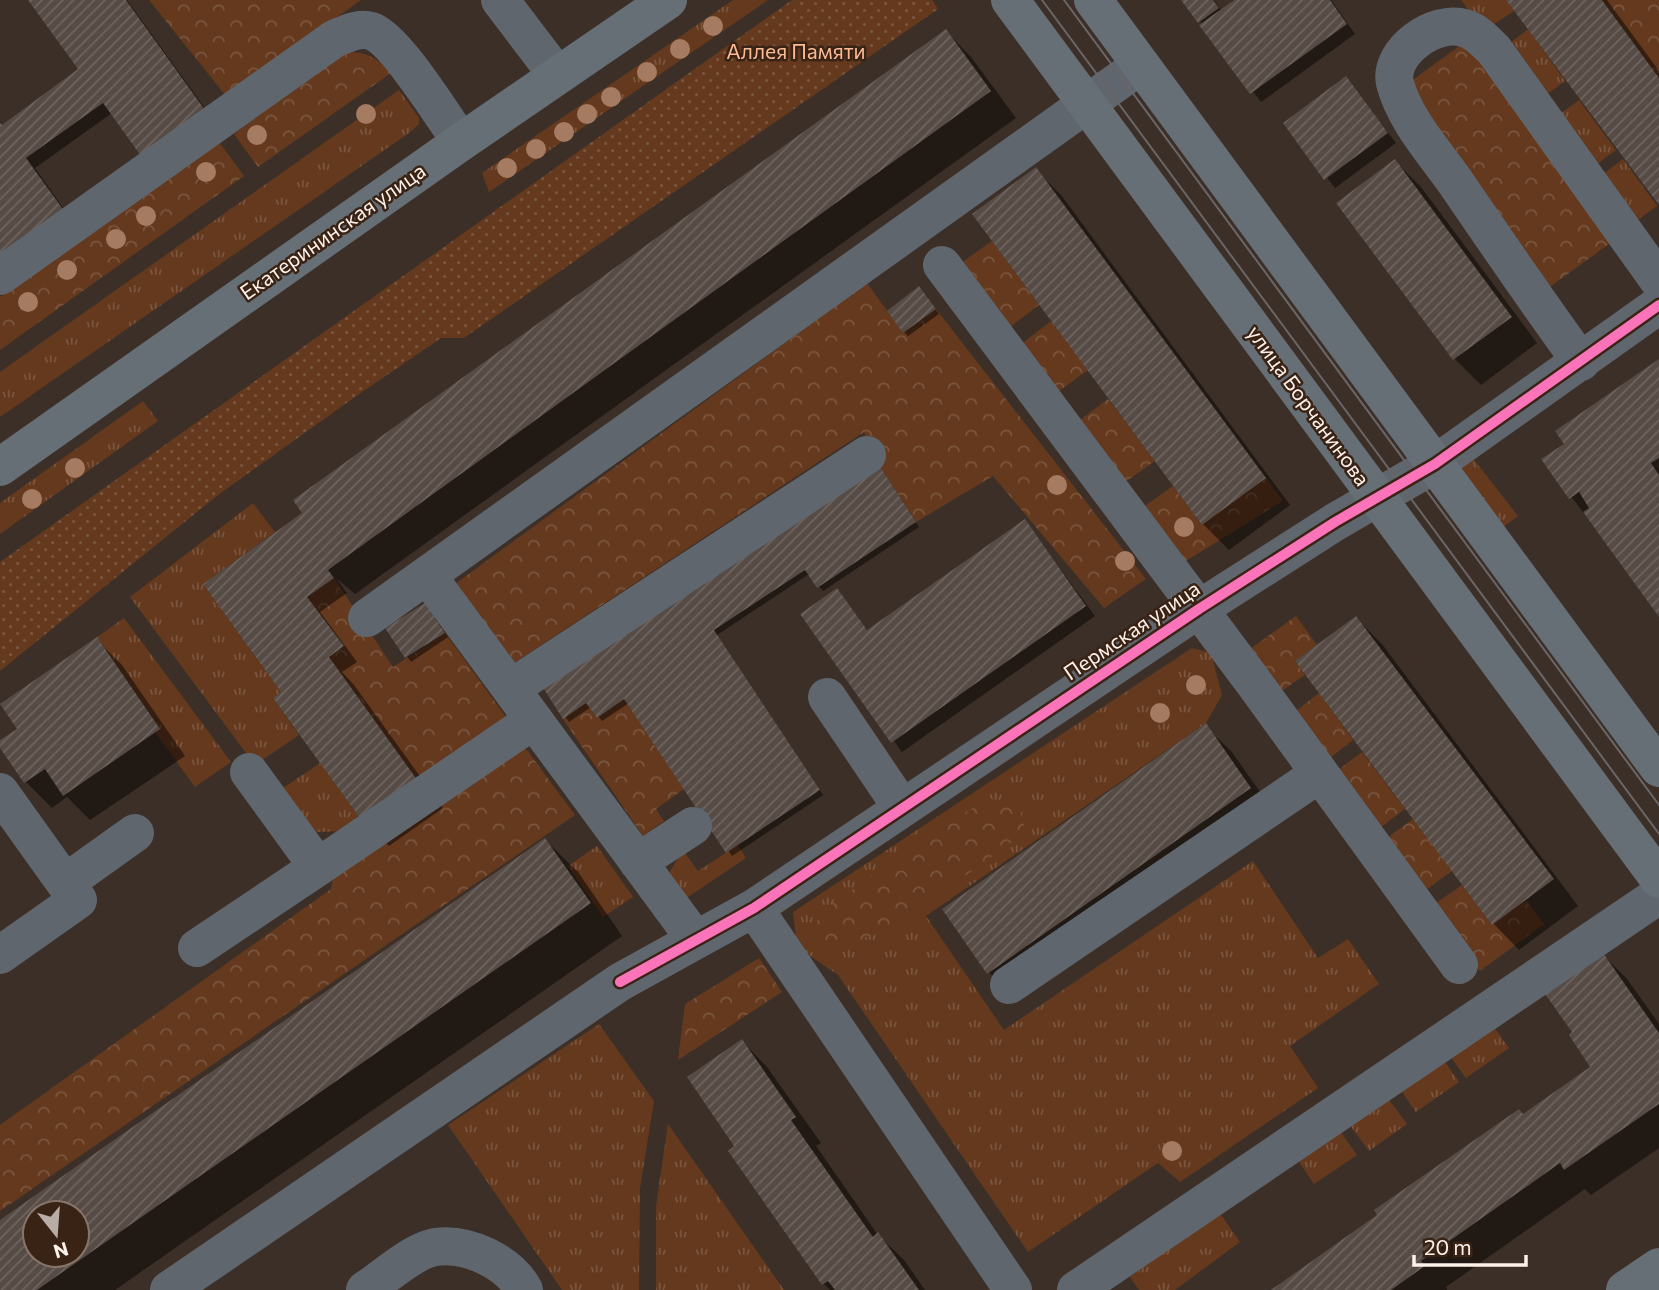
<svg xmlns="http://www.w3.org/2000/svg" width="1659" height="1290" viewBox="0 0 1659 1290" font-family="Commissioner,sans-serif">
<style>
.grass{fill:url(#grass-tufts)}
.forest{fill:url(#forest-crowns)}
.park{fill:url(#park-dots)}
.shadow{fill:#0007;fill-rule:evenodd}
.building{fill:url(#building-hatch);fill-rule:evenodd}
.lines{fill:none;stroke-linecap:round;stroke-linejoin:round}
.minor{stroke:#60666d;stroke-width:38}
.major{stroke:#676f76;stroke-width:38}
.tram{stroke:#6a6667;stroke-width:2}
.cycleway-casing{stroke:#392315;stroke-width:15}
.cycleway{stroke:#fb73b8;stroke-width:10}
.tree{fill:#a57b62}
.labels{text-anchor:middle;stroke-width:5;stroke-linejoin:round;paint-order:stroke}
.park-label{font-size:21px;fill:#fbba93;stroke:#392315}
.street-label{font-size:21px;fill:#fef1ea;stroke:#392315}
</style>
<defs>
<pattern id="grass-tufts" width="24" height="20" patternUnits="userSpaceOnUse" patternTransform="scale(1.75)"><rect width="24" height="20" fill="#64391e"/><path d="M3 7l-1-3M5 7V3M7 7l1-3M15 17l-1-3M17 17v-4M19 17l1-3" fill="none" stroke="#7b563f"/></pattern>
<pattern id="forest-crowns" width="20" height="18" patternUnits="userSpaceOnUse" patternTransform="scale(1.75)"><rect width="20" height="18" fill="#64391e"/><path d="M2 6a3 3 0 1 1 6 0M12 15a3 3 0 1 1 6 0" fill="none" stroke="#7b563f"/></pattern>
<pattern id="park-dots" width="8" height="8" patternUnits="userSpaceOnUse" patternTransform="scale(1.75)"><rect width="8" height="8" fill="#64391e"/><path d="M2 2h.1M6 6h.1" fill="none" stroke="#7b563f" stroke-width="1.8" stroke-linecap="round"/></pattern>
<pattern id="building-hatch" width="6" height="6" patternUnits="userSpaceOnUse" patternTransform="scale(1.75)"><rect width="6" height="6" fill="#564b45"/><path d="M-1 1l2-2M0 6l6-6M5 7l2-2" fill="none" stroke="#6f6560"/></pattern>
</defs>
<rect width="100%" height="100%" fill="#3c2f27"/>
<!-- grass -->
<path class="grass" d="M733,0H768L489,192L482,173Z
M1461,0H1506L1514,11L1484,31Z
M1528,29L1565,81L1538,101L1501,50Z
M399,90L419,118V124L409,133L0,417V372Z
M1579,100L1616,150L1589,170L1553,119Z
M1623,159L1657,206L1628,227L1595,180Z
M143,401L158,421L0,534V503Z
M1468,452L1518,516L1499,530L1464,483L1461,462Z
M253,503L275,532L203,584L281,692L273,698L299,735L255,765L130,597Z
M124,618L231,762L195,787L155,732L160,729L97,637Z
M1192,648L1211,653L1222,695L1206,723L926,916L1004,1030L1253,861L1318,958L1348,939L1379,984L1290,1046L1318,1088L1180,1182L1158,1163L1028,1252L838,975L797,947L793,912Z
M320,763L362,821L344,831L316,832L280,790Z
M738,845L746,858L685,899L664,881L683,850L698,871Z
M597,846L633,897L603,917L568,866Z
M599,1024L654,1101L640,1188L639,1290H562L448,1125Z
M1493,1026L1509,1048L1466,1078L1450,1056Z
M1443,1059L1459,1082L1416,1112L1400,1089Z
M1387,1097L1407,1124L1369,1151L1349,1124Z
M668,1124L784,1290H656V1206Z
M1341,1132L1357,1155L1314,1184L1299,1162Z
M1219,1212L1240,1242L1175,1290H1139L1130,1277Z"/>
<!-- forest -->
<path class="forest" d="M149,0H361L226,96Z
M1602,0H1659V78Z
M1470,38L1616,239L1547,289L1402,88Z
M347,52C368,52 377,58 391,73L258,167L234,134L331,59Z
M219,142L244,176L0,350V297Z
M992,241L1039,305L1002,333L954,268Z
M867,283L903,333L936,309L1146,579L1104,608L993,476L916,522L875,459L864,432L514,663L455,584Z
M1051,321L1088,370L1051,397L1015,349Z
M1108,399L1155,461L1117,488L1072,426Z
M1266,478L1283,501L1176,567L1135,513L1173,486L1202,525Z
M334,578L393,667L445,633L508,720L418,781L329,657L343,646L307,597Z
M1296,616L1317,645L1295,661L1305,675L1277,694L1246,652Z
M1319,693L1353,740L1326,761L1292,714Z
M624,699L684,789L656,809L664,821L643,836L563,719L586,703L597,718Z
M513,731L575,815L0,1211V1125L331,889L339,839Z
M1362,752L1405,809L1377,830L1334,773Z
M989,798L1020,811L1026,832L908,917L841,949L820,945L813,928L826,908L943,826Z
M1413,819L1452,871L1422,893L1384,840Z
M1462,885L1492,925L1526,900L1544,924L1480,971L1432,906Z
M759,958L782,992L678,1060L685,1004Z"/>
<!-- park -->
<path class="park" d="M792,0H932L938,9L464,338H441L352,399L218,495L0,671V562Z"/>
<!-- shadow -->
<path class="shadow" d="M30,0H127L214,121L112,113L35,168L73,222L0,254V121L3,126L81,70Z
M1184,0H1214L1222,11L1233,0H1331L1355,34L1261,102Z
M1508,0H1607L1659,71V205Z
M946,31L971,57L1016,118L355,594L336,578L347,593L320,612L357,662L342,672L354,685L443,808L389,846L363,820L283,692L304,513Z
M1346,79L1396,143L1335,188L1285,124Z
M1395,161L1421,187L1537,343L1481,385L1455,359L1338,203Z
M1036,170L1061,195L1290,505L1229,550L1203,524Z
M924,293L939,314L908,336L904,332Z
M1659,361V614L1544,460L1566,444Z
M879,466L919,527L823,591L809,574L717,635L823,795L732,856L629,703L602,721L591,707L569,722L542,683Z
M1025,521L1095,616L902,752L802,614L836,590L868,631Z
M429,609L448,637L411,662L388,629Z
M1356,618L1382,644L1578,906L1519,950L1494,924L1297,662Z
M97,640L122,665L185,756L90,820L67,797L52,808L26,782L0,742L19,729Z
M1205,726L1231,751L1276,814L1014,998L989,972Z
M545,840L578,872L622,936L115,1290H0V1222ZM35,1213H77V1255H35Z
M1601,953L1627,979L1659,1024V1148L1591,1195L1585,1189L1446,1287L1447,1290H1274L1593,1067Z
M742,1041L767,1067L821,1143L816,1146L878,1235L904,1260L925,1290H830L823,1283L737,1146Z"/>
<!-- building -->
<path class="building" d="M28,0H126L205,110L141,156L103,103L26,158L65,212L0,259V122L2,125L78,69Z
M1181,0H1213L1219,8L1198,23Z
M1234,0H1330L1347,24L1250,94L1199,25Z
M1506,0H1602L1659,78V205Z
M946,29L991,91L328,570L334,578L307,597L344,646L329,657L418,781L362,821L273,698L281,692L203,584L302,513L293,500Z
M1346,76L1388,133L1324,180L1283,123Z
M1395,159L1512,317L1453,360L1336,203Z
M1036,167L1266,478L1202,525L972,214Z
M919,286L936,309L903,333L887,311Z
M1659,359V458L1651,463L1659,475V617L1583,512L1589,508L1579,492L1569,499L1541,459L1564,444L1555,431Z
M875,459L916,522L817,588L805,570L714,630L820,790L726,853L624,699L597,718L586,703L563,719L540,683Z
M1025,519L1086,606L891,743L800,614L837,588L867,630Z
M425,603L445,633L405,658L385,628Z
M1356,616L1554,879L1492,925L1295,661Z
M97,637L160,729L63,796L45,769L24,783L0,748V740L17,729L0,704Z
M1206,723L1251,788L987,974L942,909Z
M545,838L591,903L37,1290H0V1220ZM35,1213H77V1255H35Z
M1601,950L1659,1033V1104L1564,1170L1560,1163L1421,1261L1425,1266L1391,1290H1271L1377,1215L1374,1210L1519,1109L1523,1114L1590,1067L1569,1035L1572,1032L1543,991Z
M742,1039L796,1117L791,1120L873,1237L878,1232L919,1290H835L828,1281L822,1285L728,1151L734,1146L687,1077Z"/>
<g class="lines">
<!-- minor -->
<path class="minor" d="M500,0L557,75
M942,265L1257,687L1459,965
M0,276L334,39C346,34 358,27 371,31C395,38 444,118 461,142
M1581,362C1538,303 1497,243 1456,183C1435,153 1404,119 1395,83C1388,52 1435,19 1464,28C1476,31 1485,41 1494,50L1659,281
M427,575L695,939
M367,618L1141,65
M511,688L867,455
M827,697L902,808
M249,772L318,867L534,720
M0,792L65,883L135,833
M638,862L693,826
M754,908L1013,1290
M197,948L318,867
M0,955L78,900L65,883
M1009,985L1319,774
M169,1290L620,982L754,908L1199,609L1335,522L1435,464L1659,305
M365,1290C385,1277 411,1252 435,1247C467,1242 509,1262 524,1290
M1076,1290L1659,895"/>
<!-- major -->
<path class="major" d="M1010,0L1659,879
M1093,0L1659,768
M0,467L461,142L668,0
M1625,1290L1659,1267"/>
<!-- tram -->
<path class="tram" d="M1042,0L1659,834
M1064,0L1659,805"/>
<!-- cycleway casing -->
<g class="cycleway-casing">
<path id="cycleway" d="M620,982L754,908L1199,609L1335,522L1435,464L1659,305"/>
</g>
<!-- cycleway -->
<use href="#cycleway" class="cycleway"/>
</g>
<!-- trees -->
<g class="tree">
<circle cx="713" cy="26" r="10"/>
<circle cx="680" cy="49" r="10"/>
<circle cx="647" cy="72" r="10"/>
<circle cx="611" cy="97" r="10"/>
<circle cx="366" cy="114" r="10"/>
<circle cx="587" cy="114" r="10"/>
<circle cx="564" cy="132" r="10"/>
<circle cx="257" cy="135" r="10"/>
<circle cx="536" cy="149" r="10"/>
<circle cx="507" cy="168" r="10"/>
<circle cx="206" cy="172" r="10"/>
<circle cx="146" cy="216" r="10"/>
<circle cx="116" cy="239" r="10"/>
<circle cx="67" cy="270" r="10"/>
<circle cx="28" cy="302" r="10"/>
<circle cx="75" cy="468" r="10"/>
<circle cx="1057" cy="485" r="10"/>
<circle cx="32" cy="499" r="10"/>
<circle cx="1184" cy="527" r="10"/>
<circle cx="1125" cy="561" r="10"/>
<circle cx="1196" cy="685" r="10"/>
<circle cx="1160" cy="713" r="10"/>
<circle cx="1172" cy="1151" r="10"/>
</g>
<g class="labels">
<!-- park labels -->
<g class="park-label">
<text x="796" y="59">Аллея Памяти</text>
</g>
<!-- street labels -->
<g class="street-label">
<text transform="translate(333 232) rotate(-35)" y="7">Екатерининская улица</text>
<text transform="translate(1308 406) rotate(54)" y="7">улица Борчанинова</text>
<text transform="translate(1132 631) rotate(-34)" y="7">Пермская улица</text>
</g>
</g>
<!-- north arrow -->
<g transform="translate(56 1234) rotate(163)"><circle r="33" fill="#392315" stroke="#88756a" stroke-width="2"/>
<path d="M0-5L12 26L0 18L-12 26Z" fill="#baada6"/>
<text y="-10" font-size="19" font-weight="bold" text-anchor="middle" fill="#fef1ea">N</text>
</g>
<!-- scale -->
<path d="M1414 1255v10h112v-10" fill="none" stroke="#fef1ea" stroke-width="3.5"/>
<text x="1424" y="1255" font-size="21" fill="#fef1ea" stroke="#392315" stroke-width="5" paint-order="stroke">20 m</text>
</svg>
